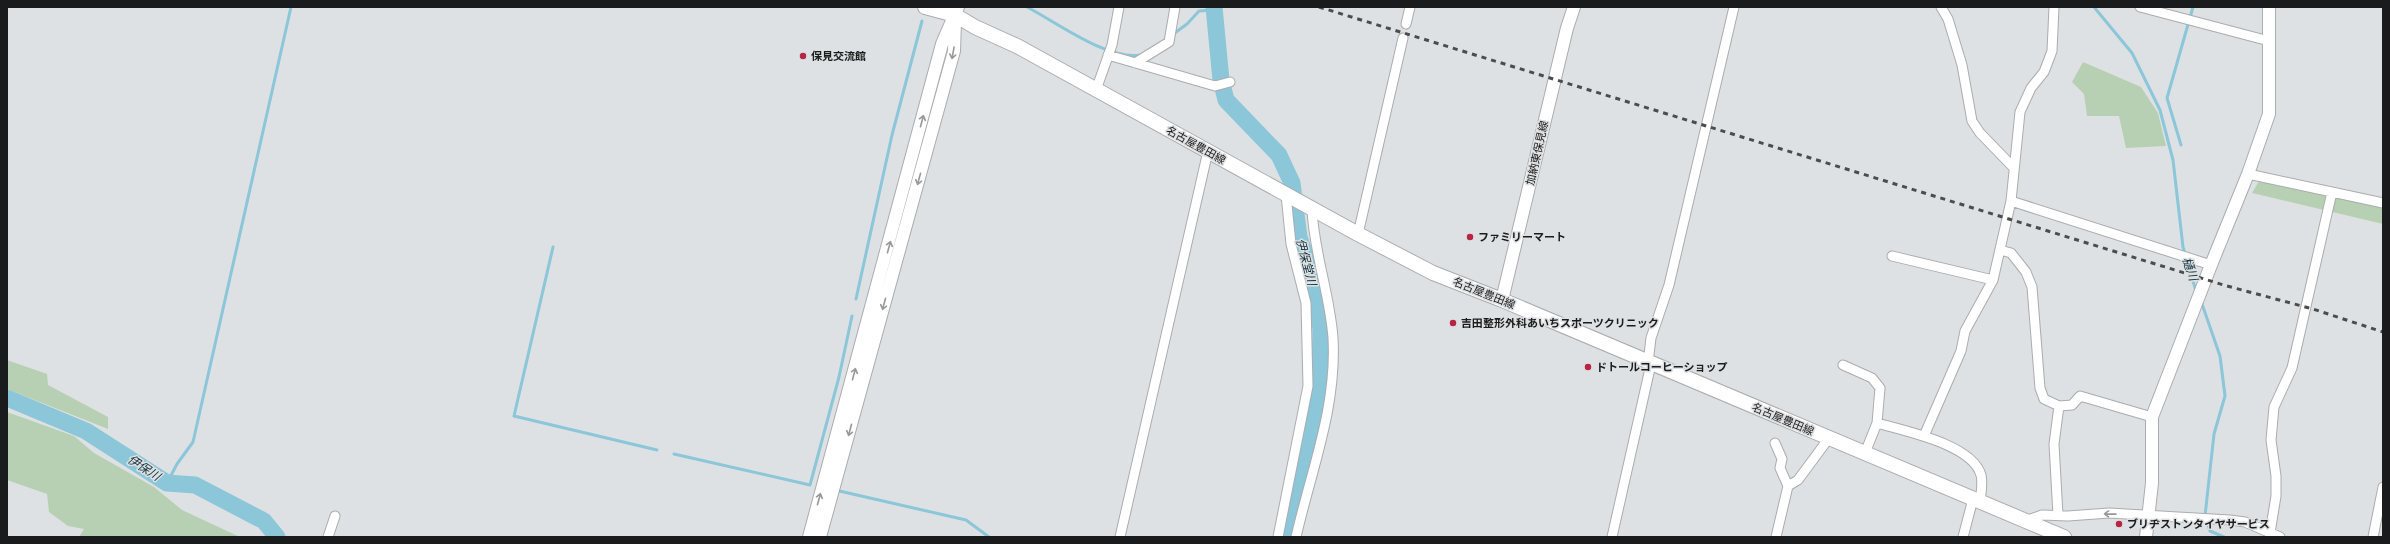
<svg xmlns="http://www.w3.org/2000/svg" width="2390" height="544" viewBox="0 0 2390 544" font-family="'Libre Baskerville','Noto Sans JP',serif">
<style>
.green{fill:#b7d0b4}
.lines{fill:none;stroke-linecap:round;stroke-linejoin:round}
.stream{stroke:#8bc6d9;stroke-width:3}
.river{stroke:#8bc6d9;stroke-width:17}
.street-casing{stroke:#aaacae;stroke-width:11}
.secondary-casing{stroke:#aaacae;stroke-width:14}
.primary-casing{stroke:#aaacae;stroke-width:16}
.street{stroke:#fff;stroke-width:9}
.secondary{stroke:#fff;stroke-width:12}
.primary{stroke:#fff;stroke-width:14}
.rail{stroke:#4b4c4e;stroke-width:3;stroke-dasharray:5 5;stroke-linecap:butt}
.oneway{stroke:#989899}
.poi-dot{fill:#b72542;stroke:#dee1e3;stroke-width:1.5}
.labels{text-anchor:middle;stroke-width:3;stroke-linejoin:round;paint-order:stroke}
.poi-label{font-size:11px;font-weight:bold;fill:#1a1b1c;stroke:#dee1e3;text-anchor:start}
.street-label{font-size:11px;fill:#1a1b1c;stroke:#dee1e3}
.water-label{font-size:12px;font-style:italic;fill:#13313a;stroke:#dee1e3}
</style>
<rect width="100%" height="100%" fill="#dee1e3"/>
<!-- green -->
<path class="green" d="M2083,62L2141,87L2158,113L2166,146L2126,148L2119,116H2087L2084,94L2072,82Z
M2259,181L2383,205V224L2252,193Z
M7,360L47,374L48,385L108,417V429L7,389Z
M7,412L74,436L94,453L154,487L182,510L240,537H79L84,529L68,526L49,512L47,494L7,480Z"/>
<g class="lines">
<!-- stream -->
<path class="stream" d="M1027,7C1056,22 1108,61 1141,55
M2094,7L2132,53L2160,110L2173,160L2183,247L2196,291
M1172,35L1187,24L1199,11L1213,10
M2181,145L2167,98L2193,7
M553,247L514,416L657,450
M856,299L892,135L922,21
M2201,301L2220,356L2225,396L2214,434L2205,516L2210,531L2224,537
M674,454L810,485L839,377L852,316
M167,483L177,464L193,442L291,7
M835,490L966,520L989,537"/>
<!-- river -->
<path class="river" d="M1214,7L1221,80L1226,100L1279,155L1292,183L1299,237L1311,273L1321,329L1320,377L1315,411L1285,537
M7,398L86,431L167,483L195,485L264,521L277,537"/>
<!-- street casing -->
<g class="street-casing">
<path id="street" d="M1941,7L1948,19L1962,65L1972,121L1980,133L2013,167
M2140,7L2269,41
M1406,24L1410,7
M1108,55L1215,86L1230,82
M1135,63L1169,42L1175,7
M1096,90L1112,45L1119,7
M2248,174L2383,203
M2011,201L2211,265
M1358,234L1403,38
M2000,250L2011,253L2026,272L2032,287L2040,388L2044,399L2059,406L2054,444L2058,515
M1892,256L1993,280
M1648,363L1651,338L1669,285L1734,7
M1843,365L1872,378L1880,388L1877,423
M2059,406L2072,405L2080,396L2152,417
M1924,436L1961,351L1965,331L1993,280L2011,201L2020,112L2031,88L2044,72L2052,51L2054,7
M1775,443L1782,459L1780,468L1788,486
M1865,453L1877,423C1904,431 1972,444 1981,475C1983,483 1981,494 1980,502
M2025,521L2042,515L2068,516L2109,513L2230,520L2245,522L2280,537
M2270,533L2276,496V476L2271,440L2274,407L2292,368L2332,192
M328,537L335,516
M1120,537L1208,151
M1278,537L1308,386L1306,303L1291,244L1286,195
M1296,537C1311,471 1337,407 1333,338C1330,295 1314,253 1312,210
M1612,537L1651,364
M1776,537L1788,486L1798,480L1829,438
M1963,537L1973,499
M2373,537L2383,487"/>
</g>
<!-- secondary casing -->
<g class="secondary-casing">
<path id="secondary" d="M1502,300L1567,28L1574,7
M809,537L942,44L958,7
M820,537L954,51L955,22
M2146,537L2152,483V417L2211,265L2248,174L2269,114V7"/>
</g>
<!-- primary casing -->
<g class="primary-casing">
<path id="primary" d="M925,7L955,15L975,27L1017,46L1358,234L1433,273L1502,300L2064,537"/>
</g>
<!-- street -->
<use href="#street" class="street"/>
<!-- secondary -->
<use href="#secondary" class="secondary"/>
<!-- primary -->
<use href="#primary" class="primary"/>
<!-- rail -->
<path class="rail" d="M1319,7L2227,286L2313,309L2383,332"/>
</g>
<!-- one-way arrows -->
<defs><path id="oneway-shaft" d="M-6 0H5M1.5-3L5.5 0L1.5 3" fill="none" stroke-width="1.6" stroke-linecap="round" stroke-linejoin="round"/></defs>
<g class="oneway">
<use href="#oneway-shaft" transform="translate(953 53) rotate(100)"/>
<use href="#oneway-shaft" transform="translate(922 121) rotate(-75)"/>
<use href="#oneway-shaft" transform="translate(919 179) rotate(105)"/>
<use href="#oneway-shaft" transform="translate(889 247) rotate(-75)"/>
<use href="#oneway-shaft" transform="translate(884 304) rotate(105)"/>
<use href="#oneway-shaft" transform="translate(854 374) rotate(-75)"/>
<use href="#oneway-shaft" transform="translate(850 430) rotate(105)"/>
<use href="#oneway-shaft" transform="translate(819 499) rotate(-75)"/>
<use href="#oneway-shaft" transform="translate(2110 514) rotate(-179)"/>
</g>
<!-- markers -->
<g class="poi-dot">
<circle cx="803" cy="56" r="4"/>
<circle cx="1470" cy="237" r="4"/>
<circle cx="1453" cy="323" r="4"/>
<circle cx="1588" cy="367" r="4"/>
<circle cx="2119" cy="524" r="4"/>
</g>
<g class="labels">
<!-- poi labels -->
<g class="poi-label">
<text x="811" y="60">保見交流館</text>
<text x="1478" y="241">ファミリーマート</text>
<text x="1461" y="327">吉田整形外科あいちスポーツクリニック</text>
<text x="1596" y="371">ドトールコーヒーショップ</text>
<text x="2127" y="528">ブリヂストンタイヤサービス</text>
</g>
<!-- street labels -->
<g class="street-label">
<text transform="translate(1196 145) rotate(29)" y="4">名古屋豊田線</text>
<text transform="translate(1537 153) rotate(-77)" y="4">加納東保見線</text>
<text transform="translate(1484 293) rotate(22)" y="4">名古屋豊田線</text>
<text transform="translate(1783 419) rotate(23)" y="4">名古屋豊田線</text>
</g>
<!-- water labels -->
<g class="water-label">
<text transform="translate(1306 262) rotate(75)" y="4">伊保堂川</text>
<text transform="translate(2190 269) rotate(71)" y="4">樋川</text>
<text transform="translate(144 468) rotate(33)" y="4">伊保川</text>
</g>
</g>
<!-- border -->
<rect width="2390" height="544" fill="none" stroke="#1a1b1c" stroke-width="16"/>
</svg>
